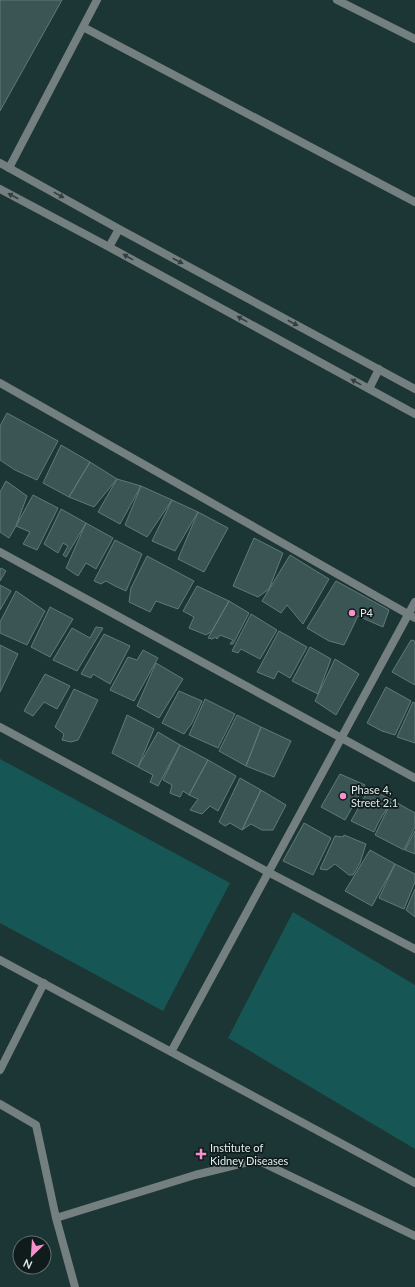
<svg xmlns="http://www.w3.org/2000/svg" width="415" height="1287" viewBox="0 0 415 1287" font-family="Lato,sans-serif">
<style>
.green{fill:#165755}
.building{fill:#3a5554;stroke:#5e7a79}
.lines{fill:none;stroke-linecap:round;stroke-linejoin:round}
.service{stroke:#74807f;stroke-width:8}
.minor{stroke:#74807f;stroke-width:8}
.tertiary{stroke:#74807f;stroke-width:8}
.oneway{fill:#333e3e}
.poi-dot{fill:#f690cf;stroke:#101b1b;stroke-width:1.5}
.labels{text-anchor:middle;stroke-width:3.5;stroke-linejoin:round;paint-order:stroke}
.poi-label{font-size:11px;fill:#dfeeed;stroke:#101b1b;text-anchor:start}
</style>
<rect width="100%" height="100%" fill="#1c3635"/>
<!-- green -->
<path class="green" d="M0,759L230,883L163,1011L0,923Z
M293,912L415,985V1149L228,1038Z"/>
<!-- building -->
<path class="building" d="M0,0H62L0,111Z
M7,413L58,441L37,480L15,470L0,460V426Z
M61,445L90,462L69,497L43,483Z
M90,462L117,479L94,507L69,497Z
M117,479L141,486L120,524L98,512Z
M6,481L27,496L16,526L9,538L0,532V492Z
M141,486L172,500L147,537L125,525Z
M33,495L58,508L37,550L23,544L30,532L16,526Z
M172,500L198,512L175,551L152,541Z
M61,509L86,523L66,557L63,555L68,546L63,543L58,553L44,544Z
M198,512L228,528L204,572L178,559Z
M86,523L113,538L96,569L86,563L78,576L66,568Z
M254,538L283,553L269,589L258,597L233,586Z
M115,540L142,554L126,591L115,586L106,581L101,584L94,581Z
M290,555L329,579L303,624L287,605L281,613L262,601Z
M147,556L194,581L178,609L156,601L150,612L129,602L131,588Z
M1,568L6,571L0,581V570Z
M336,581L389,610L383,627L358,616L344,645L329,641L307,628Z
M0,585L11,591L0,610Z
M197,586L229,601L212,631L206,635L189,628L194,617L183,611Z
M16,591L45,611L27,645L0,633V622Z
M229,601L249,613L233,644H230L233,640L220,635L217,639L216,637L212,639L208,638Z
M50,607L73,619L50,657L31,647Z
M251,614L277,630L260,659L241,649L238,653L232,651Z
M96,627L103,628L77,671L53,660L72,628L90,638Z
M279,631L307,647L290,678L278,671L274,679L257,672Z
M104,634L130,646L110,684L93,674L91,678L81,674Z
M411,640L415,641V685L392,672Z
M0,645L18,654L0,692Z
M310,647L331,659L318,694L292,681Z
M143,650L158,658L134,701L110,690L128,657L137,660Z
M335,659L359,674L336,715L315,701Z
M156,663L183,679L159,718L137,706Z
M45,674L70,686L57,709L44,702L33,716L24,711Z
M386,687L411,701L395,735L382,731L367,723Z
M74,689L98,700L78,740L71,742L62,740L64,734L55,727Z
M179,691L202,701L192,723L184,734L162,723Z
M205,699L235,714L218,748L189,735Z
M413,702L415,703V743L397,737Z
M127,715L154,729L138,767L112,753Z
M237,715L261,727L246,766L219,751Z
M261,727L291,741L274,777L246,766Z
M158,732L180,745L158,786L150,782L153,775L138,767Z
M180,745L208,760L189,795L183,791L180,797L170,793L172,785L163,780Z
M208,760L236,776L218,811L210,806L202,814L190,810L198,799L189,795Z
M340,774L365,785L345,820L321,807Z
M240,778L261,790L242,830L230,823L225,826L219,822Z
M369,789L392,800L378,823L374,832L351,821Z
M261,790L286,805L273,830H262L251,824L242,830Z
M392,800L415,813V827L404,850L375,835Z
M304,823L331,838L313,875L283,861Z
M415,831V854L405,850Z
M344,835L366,844L360,863L353,875H349L335,864L327,870L320,869L335,836L343,837Z
M370,850L395,864L372,906L345,891Z
M395,864L415,874V882L404,909L379,898Z
M415,889V917L406,910Z"/>
<g class="lines">
<!-- service -->
<path class="service" d="M0,1070L44,983
M0,1104L36,1125L56,1218L75,1287
M56,1218L195,1175L257,1160L415,1236"/>
<!-- minor -->
<path class="minor" d="M337,0L415,39
M83,27L415,202
M9,168L97,0
M0,383L415,618
M0,552L415,778
M0,727L268,872L415,949
M0,960L415,1183
M171,1052L415,602"/>
<!-- tertiary -->
<path class="tertiary" d="M0,163L119,229L415,389
M0,189L109,247L415,414
M109,247L119,229
M369,389L379,369"/>
</g>
<!-- one-way arrows -->
<defs><path id="oneway-solid" d="M-6-.8H1V-3.2L6.5 0L1 3.2V.8H-6Z"/></defs>
<g class="oneway">
<use href="#oneway-solid" transform="translate(59 195) rotate(29)"/>
<use href="#oneway-solid" transform="translate(13 196) rotate(-152)"/>
<use href="#oneway-solid" transform="translate(128 257) rotate(-151)"/>
<use href="#oneway-solid" transform="translate(178 261) rotate(28)"/>
<use href="#oneway-solid" transform="translate(242 319) rotate(-151)"/>
<use href="#oneway-solid" transform="translate(293 323) rotate(28)"/>
<use href="#oneway-solid" transform="translate(356 382) rotate(-151)"/>
</g>
<!-- markers -->
<g class="poi-dot">
<circle cx="352" cy="613" r="4"/>
<circle cx="343" cy="796" r="4"/>
<path d="M199 1148h4v4h4v4h-4v4h-4v-4h-4v-4h4z"/>
</g>
<g class="labels">
<!-- poi labels -->
<g class="poi-label">
<text x="360" y="617">P4</text>
<text x="351" y="794">Phase 4,<tspan x="351" dy="13">Street 2.1</tspan></text>
<text x="210" y="1152">Institute of<tspan x="210" dy="13">Kidney Diseases</tspan></text>
</g>
</g>
<!-- north arrow -->
<g transform="translate(32 1255) rotate(205)"><circle r="19" fill="#101b1b" stroke="#636f6f"/>
<path d="M0-3L7 15L0 10L-7 15Z" fill="#f690cf"/>
<text y="-6" font-size="11" font-weight="bold" text-anchor="middle" fill="#dfeeed">N</text>
</g>
</svg>
